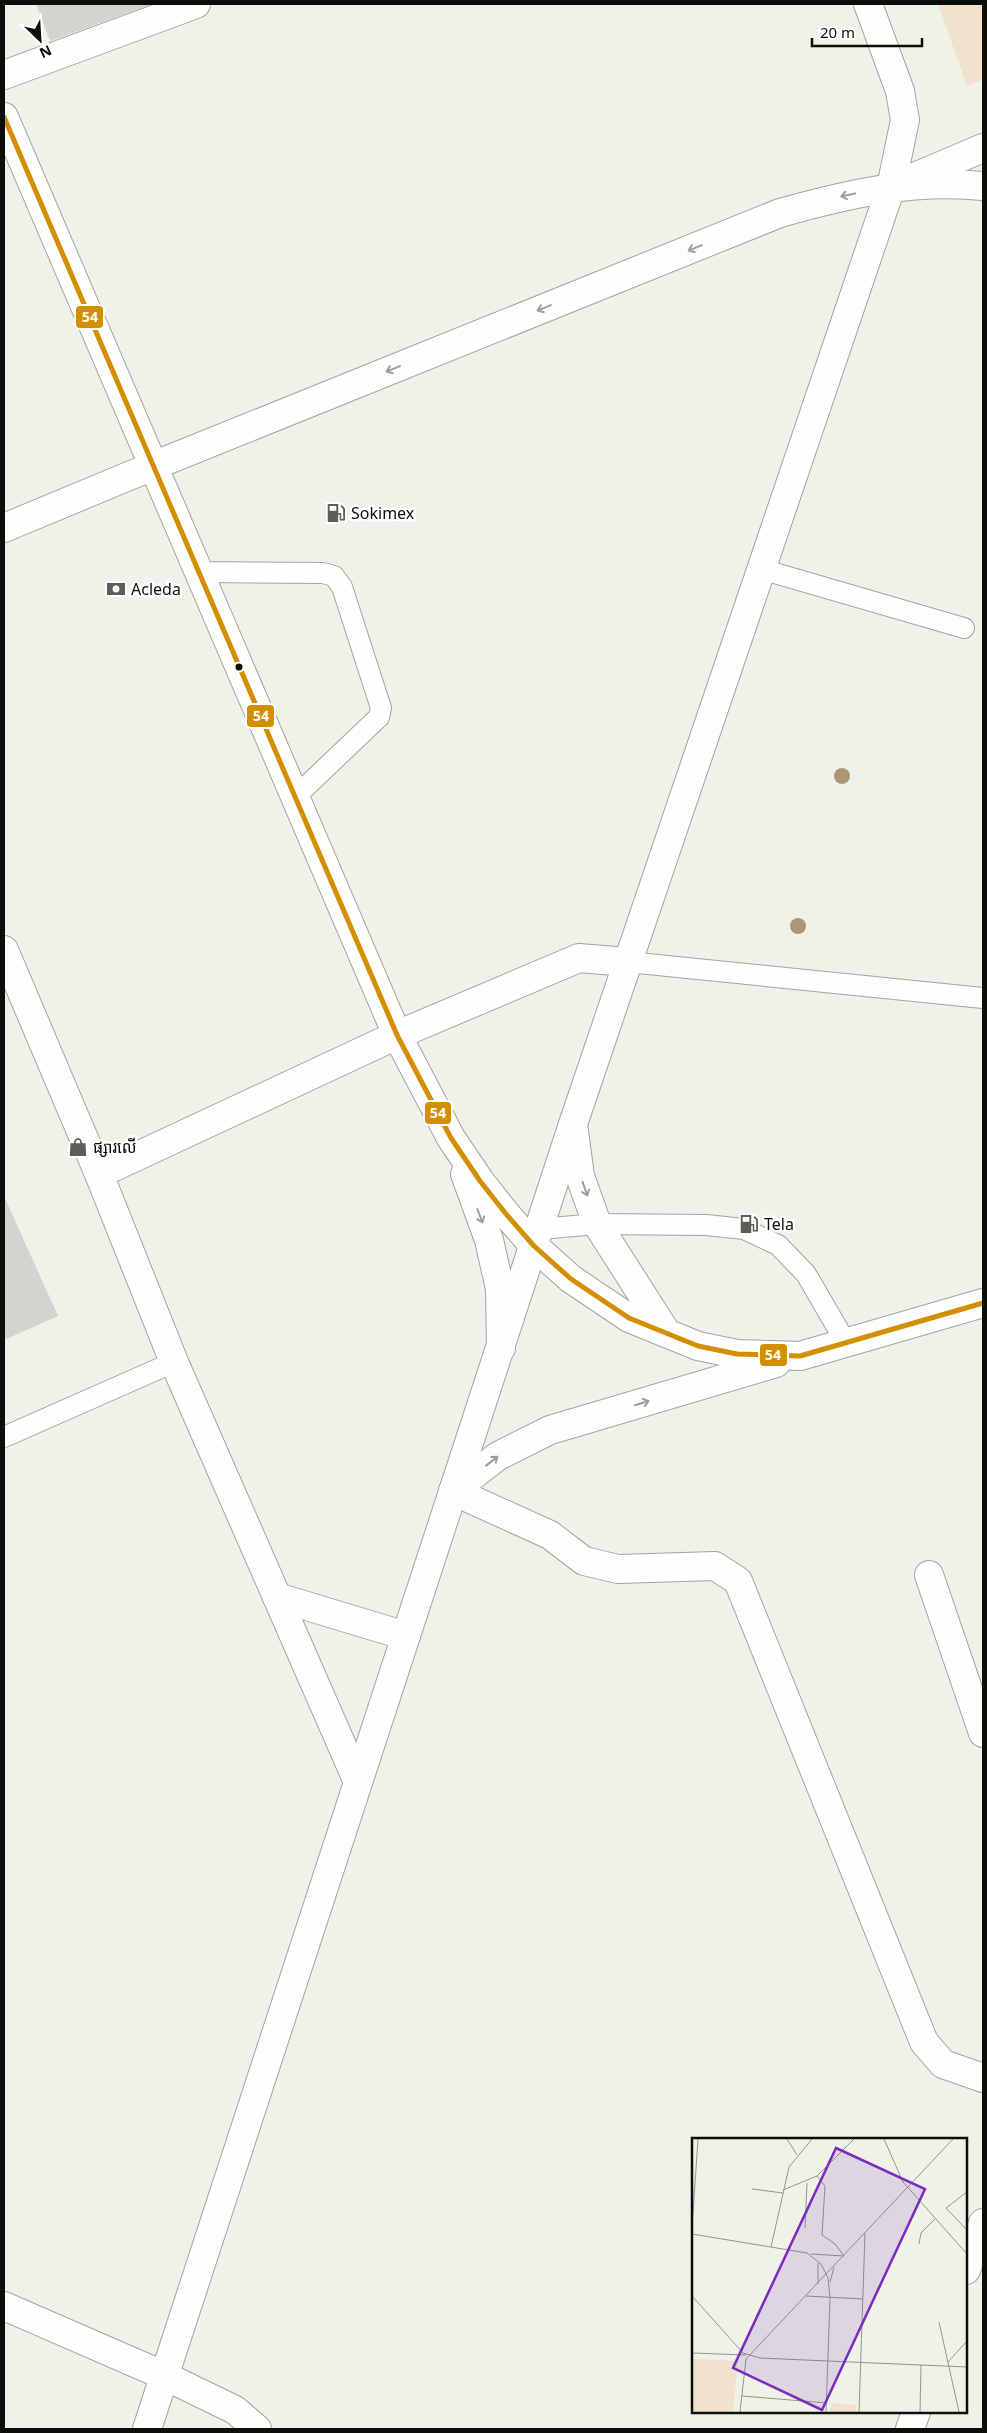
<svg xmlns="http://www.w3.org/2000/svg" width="987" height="2433" viewBox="0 0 987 2433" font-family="Georgia,'Noto Sans Khmer',serif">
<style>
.green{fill:#f0e2cc}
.building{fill:#d1d5ce}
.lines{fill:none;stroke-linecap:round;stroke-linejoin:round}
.lane-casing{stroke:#a3a59e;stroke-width:22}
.street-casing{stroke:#a3a59e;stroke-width:30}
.secondary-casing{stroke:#a3a59e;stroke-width:30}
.primary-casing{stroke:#a3a59e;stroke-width:30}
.lane{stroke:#fdfdfc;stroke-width:20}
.street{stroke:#fdfdfc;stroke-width:28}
.secondary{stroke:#fdfdfc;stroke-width:28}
.primary{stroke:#fdfdfc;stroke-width:28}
.bus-1-casing{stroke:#fff;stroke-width:9}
.bus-1{stroke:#d48f01;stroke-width:5}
.tree{fill:#ac9774}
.oneway{stroke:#9d9d9a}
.bus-dot{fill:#0c0e08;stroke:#fff;stroke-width:2}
.labels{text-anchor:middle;stroke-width:5;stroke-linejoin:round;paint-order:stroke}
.poi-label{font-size:16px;fill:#0c0e08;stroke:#fff;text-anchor:start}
.inset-road{fill:none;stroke:#94978e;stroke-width:1}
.view{fill:#7b2cbf;fill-opacity:0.15;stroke:#7b2cbf;stroke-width:2.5}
.inset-edge{fill:none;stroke:#0c0e08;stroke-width:2.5}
.line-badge{stroke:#fff;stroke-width:2}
.badge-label{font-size:14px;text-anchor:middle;font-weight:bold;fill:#fff}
</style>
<rect width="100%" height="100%" fill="#eff2e8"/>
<!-- green -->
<path class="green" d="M938,4H983V79L967,86Z"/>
<!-- building -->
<path class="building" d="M36,4H152L50,41Z
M4,1196L58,1316L4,1340Z"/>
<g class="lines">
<!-- lane casing -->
<g class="lane-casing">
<path id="lane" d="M761,569L964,628
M198,572L323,573L334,576L342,587L381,708L379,717L295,797
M628,962L983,998
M540,1229L597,1224L706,1225L744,1229L778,1245L806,1274L845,1341
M4,1437L174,1362"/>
</g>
<!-- street casing -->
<g class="street-casing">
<path id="street" d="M868,4L900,91L905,120L891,187
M4,75L196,4
M99,1174L397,1035L579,958L628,962
M453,1491L550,1535L584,1561L618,1569L715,1566L738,1581L924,2042L943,2064L983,2078
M929,1575L983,1733
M277,1597L406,1636
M966,2270L983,2223
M4,2306L165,2376L235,2410L257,2429
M910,2429L916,2412"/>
</g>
<!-- secondary casing -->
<g class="secondary-casing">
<path id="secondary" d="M4,528L153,466
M4,950L99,1174L174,1362L358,1782
M147,2429L573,1124L891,187L983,148"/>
</g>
<!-- primary casing -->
<g class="primary-casing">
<path id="primary" d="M4,117L397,1035L451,1138L480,1181L506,1214L534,1246L571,1279L629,1318L698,1346L737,1354L800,1356L983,1303
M153,466L780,213C848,194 912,179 983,186
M573,1124L580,1176L597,1224L666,1332
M465,1174L489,1240L500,1289L501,1348
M453,1491L498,1456L550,1430L776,1363"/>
</g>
<!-- lane -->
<use href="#lane" class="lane"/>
<!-- street -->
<use href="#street" class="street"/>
<!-- secondary -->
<use href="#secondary" class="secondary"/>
<!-- primary -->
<use href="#primary" class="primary"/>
<!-- bus-1 casing -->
<g class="bus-1-casing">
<path id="bus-1" d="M4,117L397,1035L451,1138L480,1181L506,1214L534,1246L571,1279L629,1318L698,1346L737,1354L800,1356L983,1303"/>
</g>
<!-- bus-1 -->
<use href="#bus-1" class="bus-1"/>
</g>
<!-- trees -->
<g class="tree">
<circle cx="842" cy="776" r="8"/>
<circle cx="798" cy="926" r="8"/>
</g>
<!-- one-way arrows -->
<defs><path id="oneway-shaft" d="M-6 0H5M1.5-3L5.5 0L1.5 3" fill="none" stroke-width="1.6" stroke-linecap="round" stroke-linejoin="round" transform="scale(1.25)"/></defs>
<g class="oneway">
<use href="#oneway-shaft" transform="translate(848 195) rotate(168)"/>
<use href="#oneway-shaft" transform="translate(695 248) rotate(158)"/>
<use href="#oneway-shaft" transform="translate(544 308) rotate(158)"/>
<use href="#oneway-shaft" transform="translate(393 369) rotate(158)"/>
<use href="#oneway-shaft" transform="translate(585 1189) rotate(71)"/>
<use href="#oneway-shaft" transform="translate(480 1216) rotate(69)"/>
<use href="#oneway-shaft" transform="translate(642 1403) rotate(-17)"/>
<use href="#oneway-shaft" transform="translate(492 1461) rotate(-38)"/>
</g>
<!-- icons -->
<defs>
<g id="fuel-bare" transform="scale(1.5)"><path d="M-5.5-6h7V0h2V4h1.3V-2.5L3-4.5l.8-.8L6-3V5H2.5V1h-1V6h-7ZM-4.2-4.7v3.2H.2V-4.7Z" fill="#5b5e56" stroke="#fff" stroke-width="2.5" paint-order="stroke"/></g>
<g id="bank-bare" transform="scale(1.5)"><path d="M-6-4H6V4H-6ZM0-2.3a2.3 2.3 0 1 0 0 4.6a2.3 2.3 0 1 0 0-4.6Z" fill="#5b5e56" stroke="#fff" stroke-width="2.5" paint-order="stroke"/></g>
<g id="shop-bare" transform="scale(1.5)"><path d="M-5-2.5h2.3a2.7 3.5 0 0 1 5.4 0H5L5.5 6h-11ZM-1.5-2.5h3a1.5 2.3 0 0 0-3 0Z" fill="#5b5e56" stroke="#fff" stroke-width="2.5" paint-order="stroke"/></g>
</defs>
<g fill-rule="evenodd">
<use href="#fuel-bare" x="336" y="513"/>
<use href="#bank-bare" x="116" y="589"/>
<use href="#shop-bare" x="78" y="1147"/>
<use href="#fuel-bare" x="749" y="1224"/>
</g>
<!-- markers -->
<circle class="bus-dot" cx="239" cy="667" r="4.5"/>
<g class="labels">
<!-- poi labels -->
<g class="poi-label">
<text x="351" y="519">Sokimex</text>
<text x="131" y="595">Acleda</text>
<text x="93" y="1153">ផ្សារលើ</text>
<text x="764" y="1230">Tela</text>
</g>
</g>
<!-- overview -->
<g transform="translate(692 2138)">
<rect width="275" height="275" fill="#eff2e8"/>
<path d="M0,221L46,223L41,274H0ZM139,265L164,267V274H138Z" fill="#f0e2cc"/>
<path class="inset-road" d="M95,1L105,17M192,1L211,44L275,116M125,38L133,48L130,97L143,106L152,118M60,51L91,55M91,52L125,38L162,1M275,54L254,70L275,92M0,90L6,1M113,90L115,45M0,96L115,115L129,126L136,140L138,161L134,274M227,106L229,95L243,81M79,109L97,29L120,1M119,116L152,118M138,144L142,129M126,146V125M0,158L51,215L68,220L136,223M114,158L171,161M247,184L267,274M0,215L54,217M136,223L275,229M256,224L275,203M50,258L135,265M48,274L54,221L261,1M167,274L173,95M228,274L229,227"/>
<path class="view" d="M144,10L233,51L130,272L41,230Z"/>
<rect width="275" height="275" class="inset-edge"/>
</g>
<g class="line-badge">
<rect x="75" y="305" width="29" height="24" rx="5" fill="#d48f01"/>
<rect x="246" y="704" width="29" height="24" rx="5" fill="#d48f01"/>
<rect x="424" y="1101" width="28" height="24" rx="5" fill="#d48f01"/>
<rect x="759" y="1343" width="29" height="24" rx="5" fill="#d48f01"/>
</g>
<g class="badge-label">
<text x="90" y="322">54</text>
<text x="261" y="721">54</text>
<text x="438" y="1118">54</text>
<text x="773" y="1360">54</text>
</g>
<!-- border -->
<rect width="987" height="2433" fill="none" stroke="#0c0e08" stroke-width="10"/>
<!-- north arrow -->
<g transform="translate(40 40) rotate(155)" stroke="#ffffff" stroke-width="4" paint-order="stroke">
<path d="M0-4L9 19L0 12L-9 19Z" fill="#0c0e08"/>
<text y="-8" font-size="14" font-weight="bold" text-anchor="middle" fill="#0c0e08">N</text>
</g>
<!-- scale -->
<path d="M812 38v8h110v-8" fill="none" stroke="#0c0e08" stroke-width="2.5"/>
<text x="820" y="38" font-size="15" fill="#0c0e08" stroke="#ffffff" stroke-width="4" paint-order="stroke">20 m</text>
</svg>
